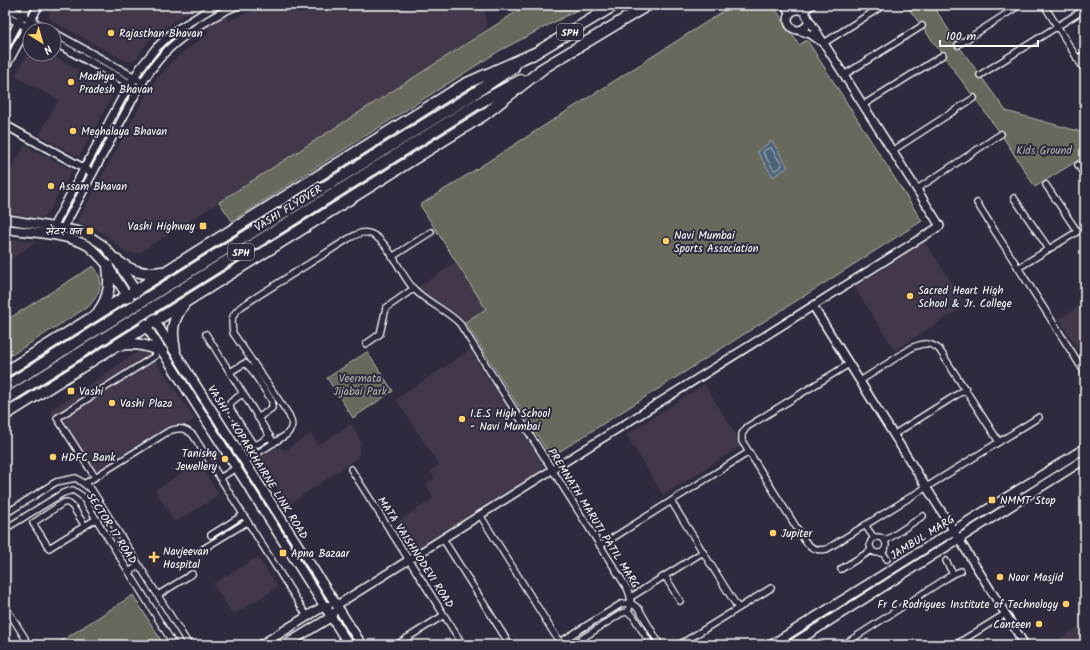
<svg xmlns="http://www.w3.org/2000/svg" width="1090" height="650" viewBox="0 0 1090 650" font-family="Kalam,'Playpen Sans Deva',sans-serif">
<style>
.built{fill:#423848}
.green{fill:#67695b;stroke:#b3b4ad}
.water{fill:#4e6479;stroke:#95a2af}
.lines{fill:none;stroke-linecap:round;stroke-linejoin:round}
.shore{stroke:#b8c1c9;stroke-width:1}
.minor-casing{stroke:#fff;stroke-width:8}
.tertiary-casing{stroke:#fff;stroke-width:10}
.secondary-casing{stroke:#fff;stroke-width:11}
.motorway-casing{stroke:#fff;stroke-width:13}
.minor{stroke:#2f2a3d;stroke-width:5.5}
.tertiary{stroke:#2f2a3d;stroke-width:7}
.secondary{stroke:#2f2a3d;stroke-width:8}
.motorway{stroke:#2f2a3d;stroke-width:10}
.motorway-bridge-casing{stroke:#fff;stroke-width:13;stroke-linecap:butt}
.motorway-bridge{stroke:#2f2a3d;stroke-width:10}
.poi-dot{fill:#ffd166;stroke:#2f2a3d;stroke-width:1.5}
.labels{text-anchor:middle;stroke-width:4;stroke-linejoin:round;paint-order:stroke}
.shield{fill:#2f2a3d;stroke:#c1bfc5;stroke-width:1}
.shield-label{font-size:10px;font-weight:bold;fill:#fff}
.poi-label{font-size:11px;fill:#fff;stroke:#2f2a3d;text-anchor:start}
.park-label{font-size:11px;fill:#b3b4ad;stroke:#2f2a3d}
.street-label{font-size:11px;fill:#fff;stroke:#2f2a3d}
</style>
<rect width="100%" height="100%" fill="#2f2a3d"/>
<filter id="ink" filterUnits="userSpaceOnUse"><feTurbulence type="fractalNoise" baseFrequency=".025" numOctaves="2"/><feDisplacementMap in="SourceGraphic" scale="8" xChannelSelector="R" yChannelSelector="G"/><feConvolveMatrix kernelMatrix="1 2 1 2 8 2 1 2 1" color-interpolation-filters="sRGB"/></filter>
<g filter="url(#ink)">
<!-- built -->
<path class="built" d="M54,5H218L229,21L265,5H484L487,31L139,253H130L125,252L108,237L93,227L77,222L151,86L173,60L209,33L194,8L173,22L149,40L136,59L131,61H126L52,21L48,16Z
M30,50V54H50L108,86L112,90V97L79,157L39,135L58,100L15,76Z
M25,145L72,170L48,213L44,217L39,218L5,212V181Z
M5,238L36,242L5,263Z
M925,242L966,305L895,350L854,287Z
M456,262L486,309L465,322L417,288Z
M1085,303V360L1059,319Z
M140,350H148L195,419L94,484L50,411Z
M470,350L542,462L543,467L541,471L421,549L413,552L407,548L393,525L434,498L426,484L435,478L430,471L439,465L396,399Z
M704,384L743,445L663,495L626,435Z
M351,424L361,441L358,458L288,505L257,458L274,447L286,450L311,433L318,445Z
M199,462L219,495L175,522L155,490Z
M258,557L278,587L233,615L213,584Z
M1085,623V645H1050Z"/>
<!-- green -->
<path class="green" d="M527,5H587L499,51L232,221L219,202Z
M733,5H773L799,45L807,40L922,221L551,457L465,322L486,309L420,205Z
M906,5H933L958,45L1006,111L1085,133V156L1035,187L1001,134Z
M93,266C106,280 100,294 89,306L5,359V321Z
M367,352L393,391L353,418L327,378Z
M133,595L164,645H55Z"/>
<!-- water -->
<path class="water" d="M772,141L788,167L773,177L757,151Z"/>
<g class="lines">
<!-- shore -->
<path class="shore" d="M769,148H771L782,165L781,167L776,170H774L763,153L764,151Z"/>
<!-- minor casing -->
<g class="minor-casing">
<path id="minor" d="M1044,5L1085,71
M824,43L884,5
M958,45L1020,5
M1077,59L1085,54
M844,75L922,26
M980,75L1085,9
M863,105L943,55
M892,151L974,98
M1078,165L1085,176
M1046,185L1077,231
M917,189L1001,134
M1014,198L1049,249
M977,203L1085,373
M392,257L431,232
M1018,268L1085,227
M206,334L274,443
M366,344L380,334L386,308L413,289
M849,364L747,427L742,434V441L805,541C812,549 817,551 827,549L1039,417
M230,372L245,363L251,369L272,401V408L258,418
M860,381L913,347C925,343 929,342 939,349L999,442
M243,393L230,403L231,410L253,444H258L270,436
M893,435L966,389
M245,461L286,435C293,428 293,424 289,415L233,333C231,319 231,315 242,306L348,239C354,236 361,231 368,233C388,237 400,275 414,289C427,303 447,310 460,324L627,588C631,597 632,602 628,612
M351,469L463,645
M95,477L57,418L155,356
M220,478L236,468
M84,484L169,431C179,427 185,428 193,435L307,616
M671,501L738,608
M5,514L56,482L76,478L92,490L189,645
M480,515L560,643
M865,525L874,538
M85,526L73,507L67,502L63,503L33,523L49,548L96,519
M5,529L63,493L73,490L82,496L174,645
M211,535L243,515
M870 545a8 8 0 1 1 16 0a8 8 0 1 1-16 0Z
M443,539L510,645
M885,541L923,516
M600,546L749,452
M203,549L247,522
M882,552L887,559
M946,561L953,574
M841,569L872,550
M129,572L139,565
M665,576L680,601
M158,595L192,574
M631,597L703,552
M631,603L639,609L660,645
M5,606L25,638
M628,612L633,616L651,645
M557,644L621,604L631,603
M396,645L444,615
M572,645L622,613L628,612
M679,645L771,588
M843,645L953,574L961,571
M955,645L1005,614"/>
</g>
<!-- tertiary casing -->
<g class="tertiary-casing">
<path id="tertiary" d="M785,5L790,14
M5,6L48,30
M788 20a10 10 0 1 1 20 0a10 10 0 1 1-20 0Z
M802,11L812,5
M5,15L32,30
M797,30L810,34L820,41
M54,33L137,79
M54,42L134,86
M5,47L28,5
M5,68L39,5
M5,125L89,171
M53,227L123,96L140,68L156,48L173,32L217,5
M63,229C81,195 99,161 118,127C131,102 144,76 163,55C180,36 214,15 238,5
M813,306L1025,645
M337,605L940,226L806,15"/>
</g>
<!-- secondary casing -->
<g class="secondary-casing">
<path id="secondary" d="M5,219L78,231L91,237L103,245L116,260L362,645
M5,229C28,232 68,234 88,246C96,252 102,259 108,266L349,645
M261,645L324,606H328
M285,645L331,617L333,613
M771,645L1085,448
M791,645L1085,459"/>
</g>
<!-- motorway casing -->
<g class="motorway-casing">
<path id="motorway" d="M532,55L615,5
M540,70L648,5
M472,95L514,67
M477,104L521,80
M116,260C133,272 142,275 162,272
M99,311C110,296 110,283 108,266
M120,345C136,342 147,346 162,351
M175,350C171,331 172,320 184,304
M5,372L465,84L537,52
M5,415L484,115L545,67"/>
</g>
<!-- minor -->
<use href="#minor" class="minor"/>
<!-- tertiary -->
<use href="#tertiary" class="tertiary"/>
<!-- secondary -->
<use href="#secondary" class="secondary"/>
<!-- motorway -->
<use href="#motorway" class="motorway"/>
<!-- motorway-bridge casing -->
<g class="motorway-bridge-casing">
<path id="motorway-bridge" d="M5,387L472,95
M5,400L477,104"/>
</g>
<!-- motorway-bridge -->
<use href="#motorway-bridge" class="motorway-bridge"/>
</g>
</g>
<!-- markers -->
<g class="poi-dot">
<circle cx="111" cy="33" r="4"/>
<circle cx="71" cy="82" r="4"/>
<circle cx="73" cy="131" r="4"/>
<circle cx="51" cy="186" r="4"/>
<rect x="199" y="222" width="8" height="8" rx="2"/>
<rect x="86" y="227" width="8" height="8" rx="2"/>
<circle cx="666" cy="241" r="4"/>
<circle cx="910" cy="296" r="4"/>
<rect x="67" y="387" width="8" height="8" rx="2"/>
<circle cx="112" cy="403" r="4"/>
<circle cx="462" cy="419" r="4"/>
<circle cx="53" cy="457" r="4"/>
<circle cx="225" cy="459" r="4"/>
<rect x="988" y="496" width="8" height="8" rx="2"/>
<circle cx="773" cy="533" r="4"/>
<rect x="279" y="549" width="8" height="8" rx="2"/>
<path d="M152 551h4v4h4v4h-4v4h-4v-4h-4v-4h4z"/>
<circle cx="1000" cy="577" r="4"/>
<circle cx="1066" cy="604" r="4"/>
<circle cx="1039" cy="624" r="4"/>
</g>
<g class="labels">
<!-- shield labels -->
<g class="shield">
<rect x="557" y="24" width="26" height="16" rx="3"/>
<rect x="228" y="244" width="26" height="16" rx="3"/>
</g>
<g class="shield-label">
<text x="570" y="36">SPH</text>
<text x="241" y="256">SPH</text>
</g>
<!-- poi labels -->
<g class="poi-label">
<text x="119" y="37">Rajasthan Bhavan</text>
<text x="79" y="80">Madhya<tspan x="79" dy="13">Pradesh Bhavan</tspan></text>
<text x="81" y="135">Meghalaya Bhavan</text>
<text x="59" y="190">Assam Bhavan</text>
<text x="195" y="230" text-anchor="end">Vashi Highway</text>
<text x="82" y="235" text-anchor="end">सेंटर वन</text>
<text x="674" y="239">Navi Mumbai<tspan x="674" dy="13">Sports Association</tspan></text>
<text x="918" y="294">Sacred Heart High<tspan x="918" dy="13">School &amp; Jr. College</tspan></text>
<text x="79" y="395">Vashi</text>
<text x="120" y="407">Vashi Plaza</text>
<text x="470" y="417">I.E.S High School<tspan x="470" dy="13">- Navi Mumbai</tspan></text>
<text x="217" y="457" text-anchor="end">Tanishq<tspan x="217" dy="13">Jewellery</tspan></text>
<text x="61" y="461">HDFC Bank</text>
<text x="1000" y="504">NMMT Stop</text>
<text x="781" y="537">Jupiter</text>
<text x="163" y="555">Navjeevan<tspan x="163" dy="13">Hospital</tspan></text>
<text x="291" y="557">Apna Bazaar</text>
<text x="1008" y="581">Noor Masjid</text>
<text x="1058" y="608" text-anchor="end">Fr C Rodrigues Institute of Technology</text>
<text x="1031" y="628" text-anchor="end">Canteen</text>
</g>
<!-- park labels -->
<g class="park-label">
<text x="1044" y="154">Kids Ground</text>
<text x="360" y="382">Veermata<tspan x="360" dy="13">Jijabai Park</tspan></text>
</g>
<!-- street labels -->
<g class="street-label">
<text transform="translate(288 208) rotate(-32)" y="4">VASHI FLYOVER</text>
<text transform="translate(258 462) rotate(58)" y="4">VASHI - KOPARKHAIRNE LINK ROAD</text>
<text transform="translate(594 518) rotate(58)" y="4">PREMNATH MARUTI PATIL MARG</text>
<text transform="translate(112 528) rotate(57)" y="4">SECTOR 17 ROAD</text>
<text transform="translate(922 537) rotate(-32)" y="4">JAMBUL MARG</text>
<text transform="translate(416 552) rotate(57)" y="4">MATA VAISHNODEVI ROAD</text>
</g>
</g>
<!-- margin -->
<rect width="1090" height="650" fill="none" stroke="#2f2a3d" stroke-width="20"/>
<rect x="10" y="10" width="1070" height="630" fill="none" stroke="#fff" stroke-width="1.5" filter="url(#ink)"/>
<!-- north arrow -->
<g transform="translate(42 42) rotate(143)"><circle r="19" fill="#2f2a3d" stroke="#827f8b"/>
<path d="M0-3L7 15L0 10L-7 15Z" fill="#ffd166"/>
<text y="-6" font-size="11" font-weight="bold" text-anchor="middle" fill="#ffffff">N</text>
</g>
<!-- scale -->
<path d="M940 40v6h98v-6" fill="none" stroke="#ffffff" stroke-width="2"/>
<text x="946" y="40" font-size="12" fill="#ffffff" stroke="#2f2a3d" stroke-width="3" paint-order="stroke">100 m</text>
</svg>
